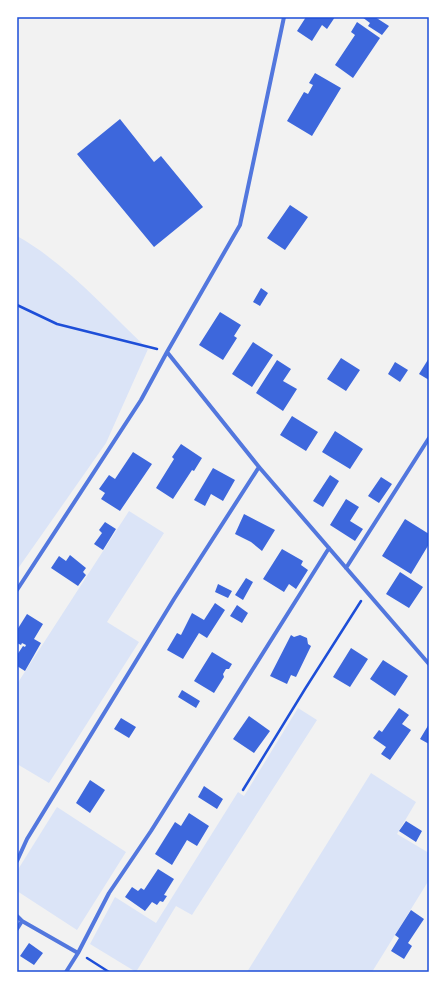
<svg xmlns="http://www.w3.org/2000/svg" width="446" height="989" viewBox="0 0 446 989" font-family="'Open Sans',sans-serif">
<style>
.green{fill:#dbe4f7}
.building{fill:#3d67dc}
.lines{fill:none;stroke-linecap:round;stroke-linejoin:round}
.path{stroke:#1d4ed8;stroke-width:2.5}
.minor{stroke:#5277de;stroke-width:4}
.neatline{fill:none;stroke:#1d4ed8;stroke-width:1.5}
</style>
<rect width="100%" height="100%" fill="#f2f2f2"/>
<!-- green -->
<path class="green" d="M17,236C67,264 106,310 148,349L106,443L17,570Z
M129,511L164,533L107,622L139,642L49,783L17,764V684Z
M298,708L317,720L192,915L176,906L136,972L90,944L115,897L156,923L238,792L244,796Z
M371,773L416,802L397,834L429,853V880L372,972H247Z
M57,807L126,852L77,930L17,891V871Z"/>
<!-- building -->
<path class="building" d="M306,17H335L327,29L322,25L312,41L297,31Z
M362,17H375L389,26L382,35L368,26L370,23Z
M357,22L380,38L353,78L335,65L355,35L351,32Z
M315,73L341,88L312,136L287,121L304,92L308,94L313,85L309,83Z
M120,119L154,162L161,156L203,207L154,247L77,154Z
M290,205L308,217L285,250L267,238Z
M261,288L268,293L260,306L253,302Z
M220,312L241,325L234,336L237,338L223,360L199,345Z
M253,342L273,355L252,387L232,374Z
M341,358L360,370L346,391L327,379Z
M429,358V380L419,374Z
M277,360L291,369L283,381L297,389L283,411L256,393Z
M395,362L408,370L400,382L388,374Z
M292,416L318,432L306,451L280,435Z
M335,431L363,449L350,469L322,452Z
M181,444L202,458L194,471L192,470L173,499L156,488L174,459L172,457Z
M133,452L152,464L120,511L101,499L105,493L99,489L109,475L115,479Z
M213,468L235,480L223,501L211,494L205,506L194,500Z
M330,475L339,481L323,507L313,501Z
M381,477L392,484L379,503L368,496Z
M346,499L359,507L350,521L363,529L355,541L330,525Z
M244,514L275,530L262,551L251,542L235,534Z
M405,519L429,534V544L411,574L382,556Z
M105,522L116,529L103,550L94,544L102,533L99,530Z
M282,549L303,561L301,565L308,570L296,589L289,584L284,592L263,579Z
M70,555L86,568L83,572L86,575L78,586L51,568L59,556L66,561Z
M400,572L423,587L409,608L386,594Z
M246,578L253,582L243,600L235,595Z
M218,584L232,591L228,598L215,592Z
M215,603L225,610L207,638L199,633L183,659L167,650L177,633L181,635L192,613L204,620Z
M237,605L248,613L242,623L230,616Z
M27,614L43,624L34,639L41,643L25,671L17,666V655L23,646L25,647L26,645L22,643L21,645L17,643V630Z
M291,635L294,637L300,635L307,638L308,644L311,646L296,677L291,675L287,684L270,676Z
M351,648L368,659L350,687L333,677Z
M212,652L232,664L229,669H226L223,674L224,677L214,693L194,681Z
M383,660L408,676L395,696L370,679Z
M182,690L200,701L196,708L178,697Z
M399,708L409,715L402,724L411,730L390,760L381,754L386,747L373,738L379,730L382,732Z
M249,716L270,731L254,753L233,739Z
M121,718L136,727L129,738L114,729Z
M429,724V744L420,739Z
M90,780L105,790L90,813L76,803Z
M204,786L223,799L217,809L198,797Z
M189,813L209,826L197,846L187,840L172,865L155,854L175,822L181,826Z
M406,821L422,831L416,842L399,831Z
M158,869L174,879L164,895L167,896L163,902L160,901L157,905L152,902L145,911L125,897L132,887L138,891L141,888L144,890Z
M411,910L424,919L408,943L412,946L404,959L391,951L399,938L395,935Z
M29,943L43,953L34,965L20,956Z"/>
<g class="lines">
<!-- path -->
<path class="path" d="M17,305L57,324L157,349
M243,790L305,689L361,601
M87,958L109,972"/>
<!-- minor -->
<path class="minor" d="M167,352L259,467L429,664
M346,568L429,438
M17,590L141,400L167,352L240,225L284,17
M17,861L27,839L174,599L259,467
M17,916L22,921L17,929
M22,921L78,953
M66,972L78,953L109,893L151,831L329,548"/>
</g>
<!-- border -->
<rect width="446" height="989" fill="none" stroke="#ffffff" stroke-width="36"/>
<rect x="18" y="18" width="410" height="953" class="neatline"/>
</svg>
